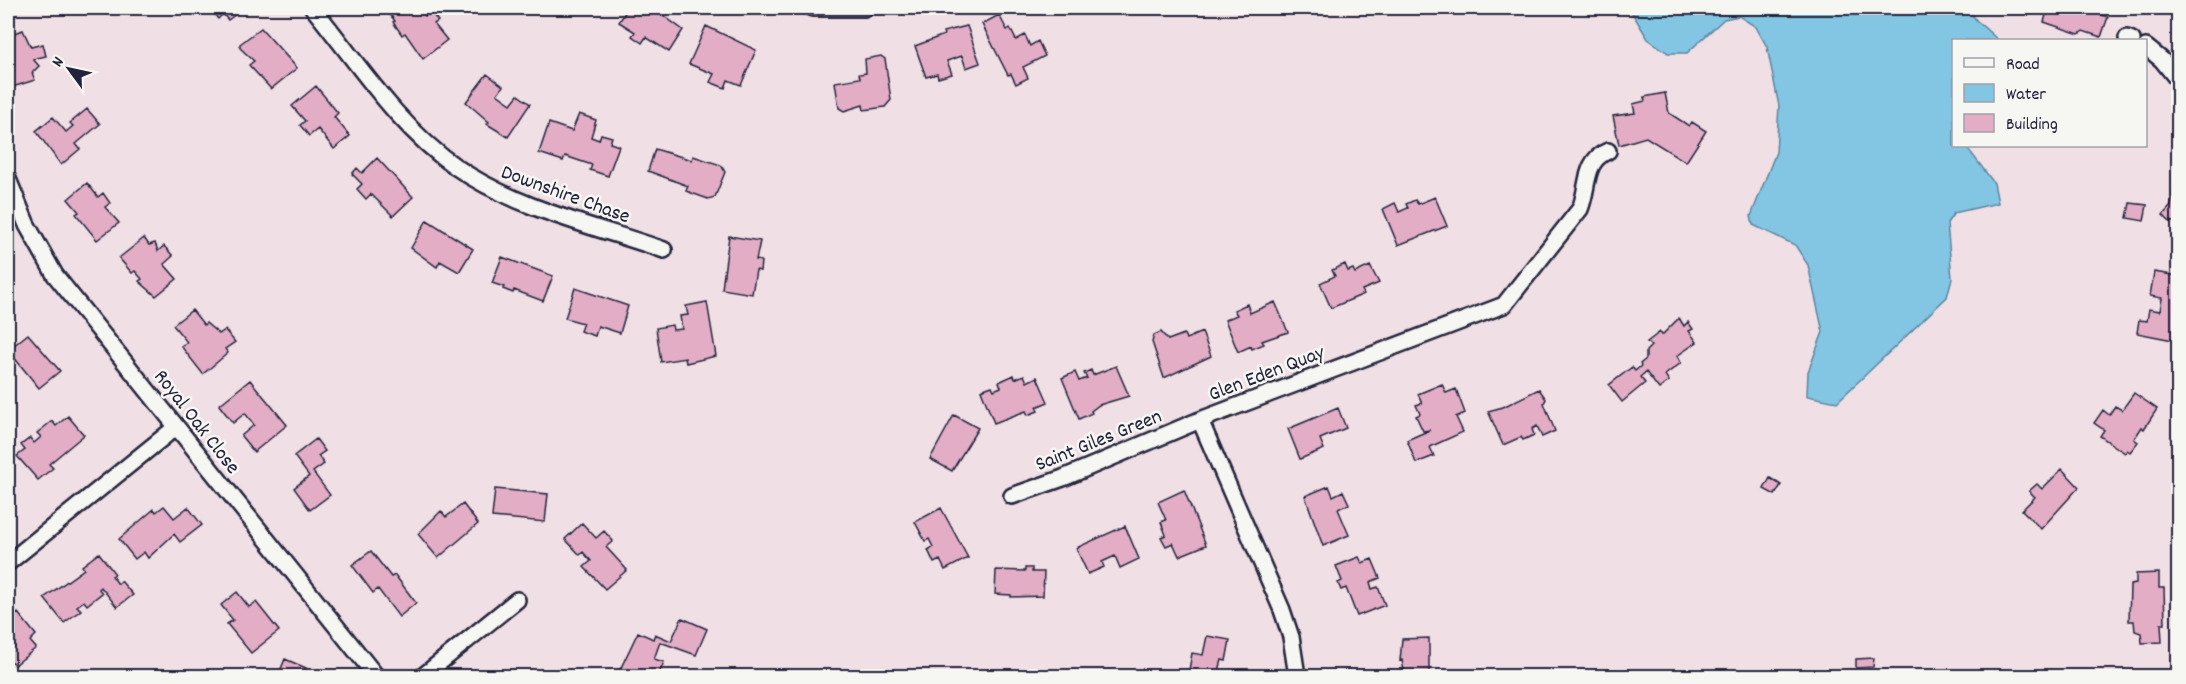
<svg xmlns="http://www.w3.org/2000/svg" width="2186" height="684" viewBox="0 0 2186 684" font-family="Dekko,sans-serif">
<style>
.water{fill:#82c6e3;stroke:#5c84a0;stroke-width:1.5}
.building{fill:#e3adc6;stroke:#22223b;stroke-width:1.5}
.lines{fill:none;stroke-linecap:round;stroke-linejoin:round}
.lane-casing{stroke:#22223b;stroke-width:12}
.street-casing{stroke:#22223b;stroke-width:20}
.lane{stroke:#f6f6f2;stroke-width:8}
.street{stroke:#f6f6f2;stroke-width:15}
.labels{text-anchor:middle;stroke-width:5;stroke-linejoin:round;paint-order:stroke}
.street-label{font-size:21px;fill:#22223b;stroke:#f6f6f2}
</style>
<rect width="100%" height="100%" fill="#f0e0e5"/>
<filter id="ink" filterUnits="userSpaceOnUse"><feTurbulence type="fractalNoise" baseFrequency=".0167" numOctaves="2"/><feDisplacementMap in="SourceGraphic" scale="12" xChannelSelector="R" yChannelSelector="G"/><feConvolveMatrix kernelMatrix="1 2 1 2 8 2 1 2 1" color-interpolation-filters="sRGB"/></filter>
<g filter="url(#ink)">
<!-- water -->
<path class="water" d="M1629,8H1968L1976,20L1998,40H1954V146H1966L1994,183L1998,203L1954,213L1947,223L1952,278L1947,297L1837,402L1807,396L1808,372L1823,332L1808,265L1795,245L1753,225L1751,216L1776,152L1779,106L1767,47L1756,27L1739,16L1724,19L1687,53H1668L1648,39Z"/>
<!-- building -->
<path class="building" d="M209,8H244L228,20L223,14L218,19Z
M391,8H419L425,16L431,12L438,21L434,24L447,40L423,59L405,33L402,35L393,22L395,21L387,11Z
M628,8H653L683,30L669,52L646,37L642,43L632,36L635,32L619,22Z
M2048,8H2090L2089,11L2108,17L2101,37L2083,31L2079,34L2044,22Z
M999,15L1007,30L1010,28L1016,40L1025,35L1030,46L1038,41L1045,56L1023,67L1028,78L1016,84L1011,74L1008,75L982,24Z
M706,26L756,50L741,85L728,80L725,88L710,82L714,74L689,64Z
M967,26L980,63L966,68L962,56L947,61L952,74L938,78L937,74L926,77L915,46L944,35L943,32Z
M261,28L297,68L271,89L249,65L254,61L240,48V44Z
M23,30L31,47L43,44L46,56L33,59L39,66L32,73L35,80L9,88L8,35Z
M881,56L885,59L891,100L885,107L864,110L863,105L844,111L839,108L835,82L860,78L859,74L866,73L865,59Z
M487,74L503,86L497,94L511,104L518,95L530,104L508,137L487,124L489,122L466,102Z
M316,86L338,113L334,117L350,136L334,149L318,129L309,136L300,125L305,121L292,106Z
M1665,93L1669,113L1689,126L1692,122L1706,131L1686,162L1646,137L1619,145L1613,116L1635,113L1633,104L1645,101L1644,97Z
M87,109L100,124L76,144L80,149L61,165L36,131L53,117L66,132L73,126L70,123Z
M579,114L596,120L591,137L599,140L601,134L612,137L610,143L619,146L608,176L590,170L592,165L565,156L563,161L539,153L549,123L572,131Z
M655,149L692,160L693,156L721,165L725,172L715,197L708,199L686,191L688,186L648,171Z
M377,158L413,197L393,216L371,194L366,199L357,189L362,184L352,174L357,168L362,173Z
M2178,167V223L2169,221L2163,215L2171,206Z
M87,183L98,197L103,193L110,203L105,207L119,223L97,240L76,214L79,212L68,199Z
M1435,197L1447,226L1398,245L1383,209L1395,203L1399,212L1408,208L1406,204L1415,200L1418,204Z
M2130,203L2147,205L2144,221L2127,218Z
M427,220L473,249L459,272L440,261L437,267L411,248Z
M729,236L760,241L756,260L761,261L760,271L756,270L752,294L722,289Z
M144,238L149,245L155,243L158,251L164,246L173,256L164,264L177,279L156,296L139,281L142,279L135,271L132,273L119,258Z
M502,257L553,276L543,301L514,290L513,293L503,289L504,287L492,283Z
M1345,264L1348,271L1353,269L1355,273L1370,266L1379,283L1362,290L1364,294L1331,308L1320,283L1335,276L1332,270Z
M2154,272L2178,276V341L2137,333L2139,320L2147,321L2149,309L2160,311L2162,298L2150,296Z
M575,288L628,306L620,333L598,326L595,336L580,331L583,323L565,318Z
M707,302L716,356L686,363L685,358L661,362L656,328L672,325L673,330L682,329L680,316L688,315L686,306Z
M1275,302L1288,332L1262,341L1264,344L1252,349L1251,346L1238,352L1225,320L1237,315L1234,310L1247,304L1250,313Z
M192,310L204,325L206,323L219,334L225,330L235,342L225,349L228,353L203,374L181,346L187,342L173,325Z
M1679,318L1684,326L1688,322L1693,329L1689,331L1697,342L1677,356L1681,363L1665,375L1669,381L1659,389L1646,372L1640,377L1645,383L1622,402L1609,385L1632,367L1635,371L1641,366L1640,364L1646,359V351L1651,346L1647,342L1660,332L1662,335Z
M1161,332L1168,340L1184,334L1186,339L1202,332L1211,356L1164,378L1152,342L1154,335Z
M28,334L60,371L39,388L8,350Z
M1116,366L1129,396L1099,405L1091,411L1092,413L1079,419L1062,378L1075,372L1079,381L1087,378L1084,373L1091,370L1093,375Z
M1014,375L1015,379L1024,375L1027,382L1037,377L1048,402L1036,407L1038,411L1028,415L1026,411L994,423L981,390L992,386L994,390L1001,387L999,382Z
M250,380L287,425L254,452L241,436L254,425L245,413L233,423L219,405Z
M1442,384L1446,393L1456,389L1465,413L1456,417L1463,432L1430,447L1434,456L1416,463L1407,440L1430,430L1423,431L1416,416L1420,414L1416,405L1422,403L1418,394Z
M1539,389L1546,399L1544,403L1555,431L1542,437L1537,426L1532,429L1534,435L1523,440L1521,437L1503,445L1488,411L1503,407Z
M2134,393L2157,409L2144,429L2142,427L2134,439L2138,442L2130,452L2127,450L2125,453L2100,436L2104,430L2094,423L2103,410L2109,415L2115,406L2122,410Z
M1338,408L1346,428L1320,439L1324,449L1300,459L1288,429Z
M954,415L978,428L952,471L930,459Z
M68,416L84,435L49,464L53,468L38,480L17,456L25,450L21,445L30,438L34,443L41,437L37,433L52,421L56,426Z
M316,439L325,451L318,456L324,464L313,472L330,495L310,510L294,488L309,476L294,456Z
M2062,469L2079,487L2041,529L2022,510L2035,497L2029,491L2037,484L2042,489Z
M1770,478L1781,485L1775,495L1764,489Z
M1329,486L1333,496L1343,491L1349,504L1338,509L1349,535L1323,546L1305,496Z
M495,489L548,494L545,522L492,517Z
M1184,490L1206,545L1179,556L1173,543L1166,546L1161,537L1166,535L1161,522L1166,520L1158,502Z
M463,504L478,524L438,558L418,534L441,511L446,517Z
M164,506L174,518L188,507L202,525L180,542L174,534L148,558L144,552L135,559L119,539L154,509L156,512Z
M941,508L968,558L945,570L940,560L934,563L928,550L933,547L929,539L925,541L915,522Z
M582,523L596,538L604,531L613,541L606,547L627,570L605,589L584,567L591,561L583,552L580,555L565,539Z
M1125,526L1139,559L1120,568L1115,556L1102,562L1104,567L1088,574L1076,548Z
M371,551L391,577L395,575L416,603L399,617L378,589L373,593L352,565Z
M99,553L115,574L112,576L118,584L121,581L133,595L117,607L101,587L99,589L102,593L87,605L84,601L77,606L81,610L64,623L44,598L84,569L82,566Z
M1359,557L1362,563L1372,559L1380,578L1370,582L1372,589L1378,587L1385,605L1357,616L1346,588L1341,590L1338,583L1342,581L1336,566Z
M1025,568H1032V572H1044L1043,596L1011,597V595L995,594L996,570L1025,571Z
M2159,573V588H2164L2165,624H2161L2162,642L2142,643L2141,633L2135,631L2134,621H2129L2130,585L2136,584V574Z
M237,592L249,607L256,602L279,631L251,653L227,624L233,620L221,605Z
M18,613L36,635L30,641L36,648L15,665L11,661L8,664V621Z
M682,618L707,629L696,655L660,642L654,659L664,662L658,676H617L638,632L653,639L655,634L671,641Z
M1207,636L1230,640L1226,661L1222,660L1219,671L1227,673L1226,676H1188L1192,653L1203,655Z
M1429,638V676H1405L1402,660L1400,661L1402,639Z
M1874,658L1873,667L1856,668V659Z
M285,659L306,668L302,676H278Z"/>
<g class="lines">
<!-- lane casing -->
<g class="lane-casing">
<path id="lane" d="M8,217L19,208"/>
</g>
<!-- street casing -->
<g class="street-casing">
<path id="street" d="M313,8C357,62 398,127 456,167C517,209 595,226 664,250
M812,8H865
M2127,38L2132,40
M2146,47L2162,60L2178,80
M8,179L27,225L55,275L376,676
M1200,420L1282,610L1291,637L1297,676
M1012,496L1063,478L1200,420L1504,305L1580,209C1589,188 1583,161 1608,151
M8,563L176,427
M423,676L517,600"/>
</g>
<!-- lane -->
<use href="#lane" class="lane"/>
<!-- street -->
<use href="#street" class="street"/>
</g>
</g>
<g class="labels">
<!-- street labels -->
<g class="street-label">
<text transform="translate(566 193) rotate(20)" y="7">Downshire Chase</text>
<text transform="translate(1266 372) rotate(-21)" y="7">Glen Eden Quay</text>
<text transform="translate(198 421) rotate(52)" y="7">Royal Oak Close</text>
<text transform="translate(1098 439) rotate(-22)" y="7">Saint Giles Green</text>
</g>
</g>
<!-- margin -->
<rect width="2186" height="684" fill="none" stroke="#f6f6f2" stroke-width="30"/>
<rect x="15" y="15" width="2156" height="654" fill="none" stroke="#22223b" stroke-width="2" filter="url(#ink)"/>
<!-- legend -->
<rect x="1952" y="39" width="195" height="108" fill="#f6f6f2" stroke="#a1a1a9" stroke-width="1.5"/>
<rect x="1964" y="58" width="30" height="9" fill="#f6f6f2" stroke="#a1a1a9" stroke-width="1.5"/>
<text x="2006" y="69" font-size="18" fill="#22223b">Road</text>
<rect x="1964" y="84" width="30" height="18" fill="#82c6e3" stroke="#a1a1a9" stroke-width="1.5"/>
<text x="2006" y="99" font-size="18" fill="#22223b">Water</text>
<rect x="1964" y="114" width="30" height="18" fill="#e3adc6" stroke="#a1a1a9" stroke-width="1.5"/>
<text x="2006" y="129" font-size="18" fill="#22223b">Building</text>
<!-- north arrow -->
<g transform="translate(69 69) rotate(303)" stroke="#f6f6f2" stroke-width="4.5" paint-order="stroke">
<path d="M0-4.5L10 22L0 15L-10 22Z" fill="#22223b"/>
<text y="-9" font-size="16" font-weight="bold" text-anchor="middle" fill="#22223b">N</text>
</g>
</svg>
